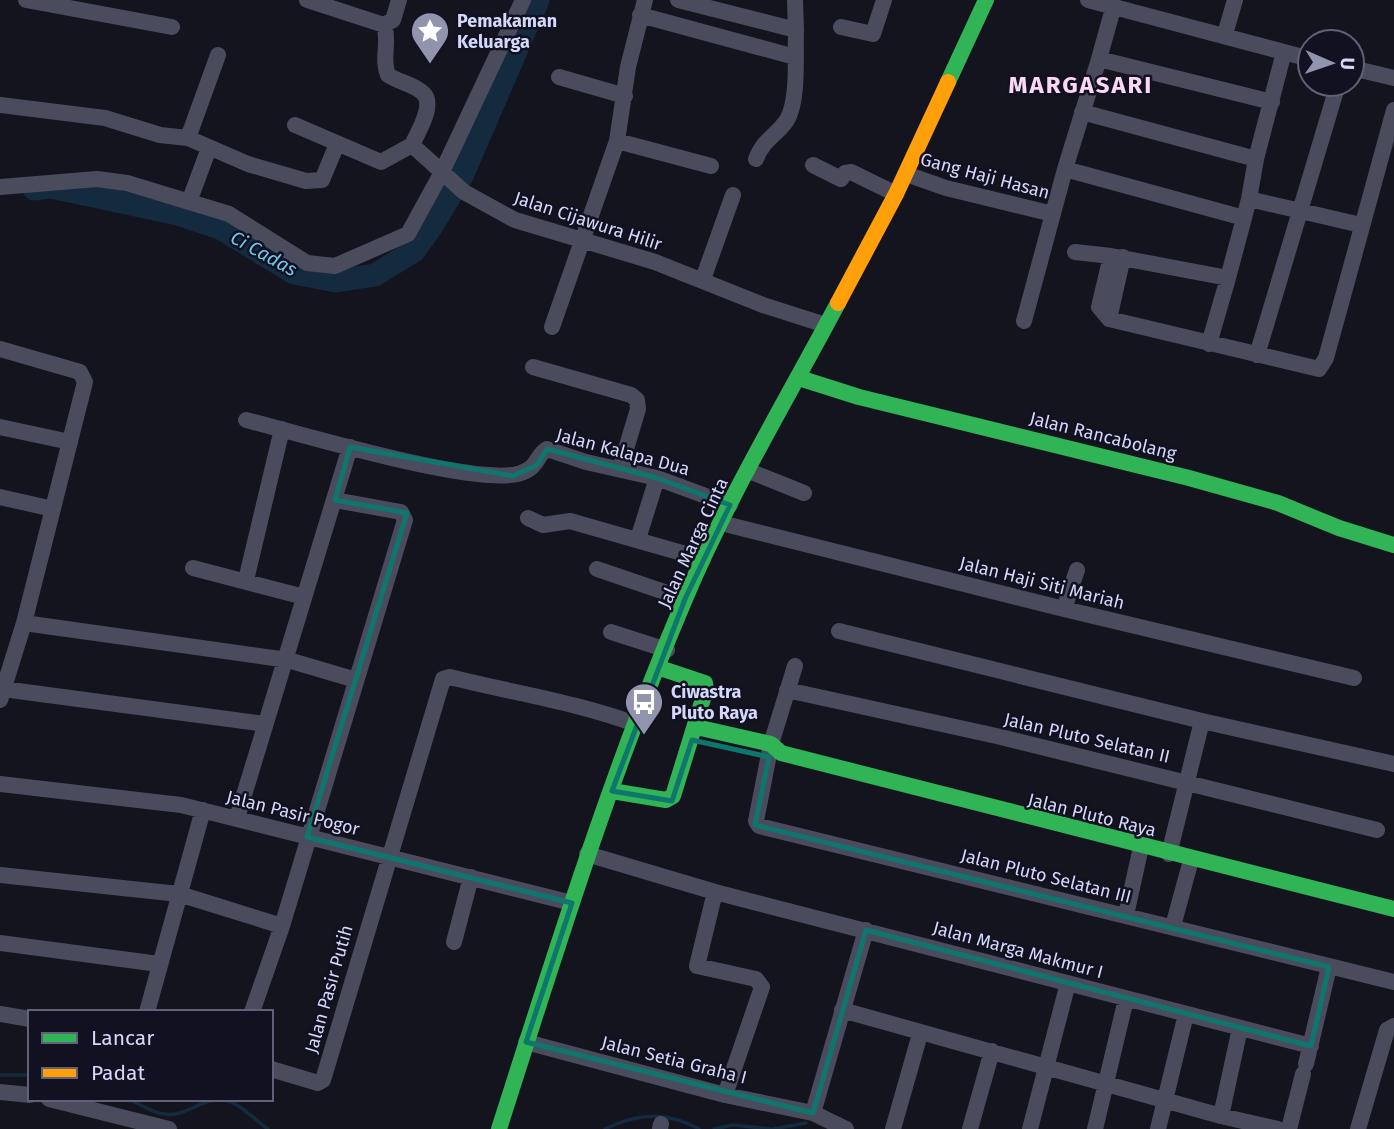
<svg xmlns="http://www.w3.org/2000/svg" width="1394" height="1129" viewBox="0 0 1394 1129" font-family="'Fira Sans',sans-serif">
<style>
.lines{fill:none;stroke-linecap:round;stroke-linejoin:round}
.stream{stroke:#142a3f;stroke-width:3.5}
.river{stroke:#142a3f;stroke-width:23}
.street{stroke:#4a4c5d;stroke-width:16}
.fast{stroke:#30b455;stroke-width:16}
.slow{stroke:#ff9f0a;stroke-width:16}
.marked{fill:none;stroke:#0f766e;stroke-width:5;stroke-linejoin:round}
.labels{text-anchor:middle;stroke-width:5;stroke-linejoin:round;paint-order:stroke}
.poi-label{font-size:18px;font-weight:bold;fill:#d6d8fa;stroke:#111121;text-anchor:start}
.street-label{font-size:18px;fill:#d6d8fa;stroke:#111121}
.water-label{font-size:19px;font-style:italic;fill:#71c7ed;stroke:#111121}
.district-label{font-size:24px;font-weight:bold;letter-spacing:2px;fill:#fad8f3;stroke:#111121}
</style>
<rect width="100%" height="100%" fill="#14141e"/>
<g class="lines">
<!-- stream -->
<path class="stream" d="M0,1075H30
M129,1099C142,1106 160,1117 175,1114C194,1111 207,1095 228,1101C242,1105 256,1121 268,1129
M605,1129C638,1113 666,1111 699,1129
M714,1129L733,1125L770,1129
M773,1129L806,1123"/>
<!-- river -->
<path class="river" d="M34,189L51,187L178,214L220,228L294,273L336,281L375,275L414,251L432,226L463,174L538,0"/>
<!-- street -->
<path class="street" d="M26,0L172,27
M307,0L384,25C390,42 381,58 388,75C398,82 414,84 423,93C436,105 417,133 412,145L464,192L515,220L655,262L763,305L826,325
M678,0L796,30L795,0
M1088,0L1310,59
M640,15L795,57
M384,25L393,20L399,0
M841,27L873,34L884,0
M1225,34L1235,0
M1099,59L1114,5
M1352,68L1394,78
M559,77L625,96
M1272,102L1099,59L1065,169L1244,218L1249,199L1361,225
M0,105L105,118L160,135L188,138L248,164L306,181L322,180L337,144
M1082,112L1256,159L1284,52
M295,125L381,162L412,145
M188,138L218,55
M617,141L711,166
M756,159C762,141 777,135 787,120C799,100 795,53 796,30
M813,165L841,179L845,173L851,172L896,194
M906,174L946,188L1053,214
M0,187L97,179L127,183L229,214L307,263L335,266L408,234L442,172L523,0
M1249,199L1256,159
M189,202L209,148
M1075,252L1111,256
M1123,257L1109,319L1319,369L1326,358L1394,110
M1228,278L1244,218
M703,279L733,195
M1109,319L1099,307L1111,256L1228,278L1209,344
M1024,321L1065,169
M552,327L617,141L628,67L645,0
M0,349L80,372L85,382L24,623L0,700
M1257,355L1338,84
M533,367L631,395L637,400L638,409L620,469
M246,420C298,433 479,488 521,473C539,467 536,455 547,449L586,462L657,478L730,505
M0,427L70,442
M749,471L804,493
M0,497L53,509
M528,518L543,525L570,521L703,559
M721,523L1064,609L1354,678
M638,539L657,478
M193,568L304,597
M597,569L685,599
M246,580L282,429
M1064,609L1077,570
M24,623L288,660L356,680
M839,631L1202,721L1169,854
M611,632L667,650
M795,666L771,744L756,821L759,826L1394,982
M3,689L265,724
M787,690L1001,737L1377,830
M1202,721L1394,764
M0,784L181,805L572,903
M237,818L350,447
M587,854L715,892L1311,1046
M0,875L179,894L282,926
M715,892L697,966L756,979L762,987L725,1095
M1126,915L1141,847
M1173,926L1191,860
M454,942L471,877
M0,943L159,964
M842,1010L1221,1116L1240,1028
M147,1012L203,810
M252,1012L282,926L405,520L401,512L335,500
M0,1014L30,1019
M526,1042L725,1095L813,1113L846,1129
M1306,1064L1329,967
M271,1069L318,1083L323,1080L443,679L450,677C513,693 576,702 638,725
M0,1092L30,1095
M49,1099L169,1129
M813,1113L866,930
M1221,1116L1278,1129
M660,1129L661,1124
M893,1129L920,1034
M970,1129L992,1051
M1030,1129L1068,983
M1095,1129L1126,999
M1158,1129L1186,1014
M1289,1129L1303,1074
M1358,1129L1387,1030L1394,1026"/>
<!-- fast -->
<path class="fast" d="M948,82L986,0
M799,378L859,397L1189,478L1278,503L1339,528L1394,545
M696,727L771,744L781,753L1394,909
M612,791L666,800L673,796L706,689L705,683L660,668
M499,1129C556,951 611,772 685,599C728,497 786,401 838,303"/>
<!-- slow -->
<path class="slow" d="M838,303L896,194L948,82"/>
</g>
<!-- marked area -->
<path class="marked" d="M350,447L513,476L537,465L547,449L657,478L730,505L685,599L612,791L672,801L692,740L769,757L755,825L1329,967L1311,1046L866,930L813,1113L526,1042L572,903L307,837L407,513L335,500Z"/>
<!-- icons -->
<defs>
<g id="sight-pin" transform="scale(2.0125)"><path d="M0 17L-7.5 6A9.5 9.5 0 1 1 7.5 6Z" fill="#9293ad" stroke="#111121"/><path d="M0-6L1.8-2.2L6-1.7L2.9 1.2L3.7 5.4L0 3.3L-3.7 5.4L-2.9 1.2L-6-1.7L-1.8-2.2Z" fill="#fff"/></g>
<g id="bus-pin" transform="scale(2.0125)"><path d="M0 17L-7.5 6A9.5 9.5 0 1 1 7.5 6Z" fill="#9293ad" stroke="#111121"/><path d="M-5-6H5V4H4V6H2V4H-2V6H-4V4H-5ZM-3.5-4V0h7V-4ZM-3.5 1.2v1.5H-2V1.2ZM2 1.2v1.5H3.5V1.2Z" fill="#fff"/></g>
</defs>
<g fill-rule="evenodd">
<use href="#sight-pin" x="430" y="31"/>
<use href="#bus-pin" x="644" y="702"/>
</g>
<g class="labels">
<!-- poi labels -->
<g class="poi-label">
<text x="457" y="27">Pemakaman<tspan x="457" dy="21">Keluarga</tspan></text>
<text x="671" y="698">Ciwastra<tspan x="671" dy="21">Pluto Raya</tspan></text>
</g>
<!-- street labels -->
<g class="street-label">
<text transform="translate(985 176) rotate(15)" y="6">Gang Haji Hasan</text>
<text transform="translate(588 221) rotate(18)" y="6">Jalan Cijawura Hilir</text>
<text transform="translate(1103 436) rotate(14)" y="6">Jalan Rancabolang</text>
<text transform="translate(623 452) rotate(15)" y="6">Jalan Kalapa Dua</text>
<text transform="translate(693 543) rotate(-65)" y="6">Jalan Marga Cinta</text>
<text transform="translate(1042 583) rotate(14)" y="6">Jalan Haji Siti Mariah</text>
<text transform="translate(1087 738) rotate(13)" y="6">Jalan Pluto Selatan II</text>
<text transform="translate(293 813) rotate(14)" y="6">Jalan Pasir Pogor</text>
<text transform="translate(1092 815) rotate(14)" y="6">Jalan Pluto Raya</text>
<text transform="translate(1046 876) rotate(14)" y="6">Jalan Pluto Selatan III</text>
<text transform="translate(1018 950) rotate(15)" y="6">Jalan Marga Makmur I</text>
<text transform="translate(329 989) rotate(-74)" y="6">Jalan Pasir Putih</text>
<text transform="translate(674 1060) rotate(14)" y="6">Jalan Setia Graha I</text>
</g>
<!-- water labels -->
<g class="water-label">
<text transform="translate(264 253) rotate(29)" y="7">Ci Cadas</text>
</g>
<!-- district labels -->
<g class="district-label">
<text x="1081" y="93">MARGASARI</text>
</g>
</g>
<!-- legend -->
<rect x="28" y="1010" width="245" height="91" fill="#111121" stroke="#606178" stroke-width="2"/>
<rect x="42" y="1033" width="35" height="10" fill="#30b455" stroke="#606178" stroke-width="2"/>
<text x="91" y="1045" font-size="21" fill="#d6d8fa">Lancar</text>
<rect x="42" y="1068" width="35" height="10" fill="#ff9f0a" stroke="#606178" stroke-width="2"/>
<text x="91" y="1080" font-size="21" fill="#d6d8fa">Padat</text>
<!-- north arrow -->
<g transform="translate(1331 63) rotate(92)"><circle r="33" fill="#111121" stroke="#606178" stroke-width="2"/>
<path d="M0-5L12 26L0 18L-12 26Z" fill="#9293ad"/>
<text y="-10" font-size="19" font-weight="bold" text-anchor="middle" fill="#d6d8fa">U</text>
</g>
</svg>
